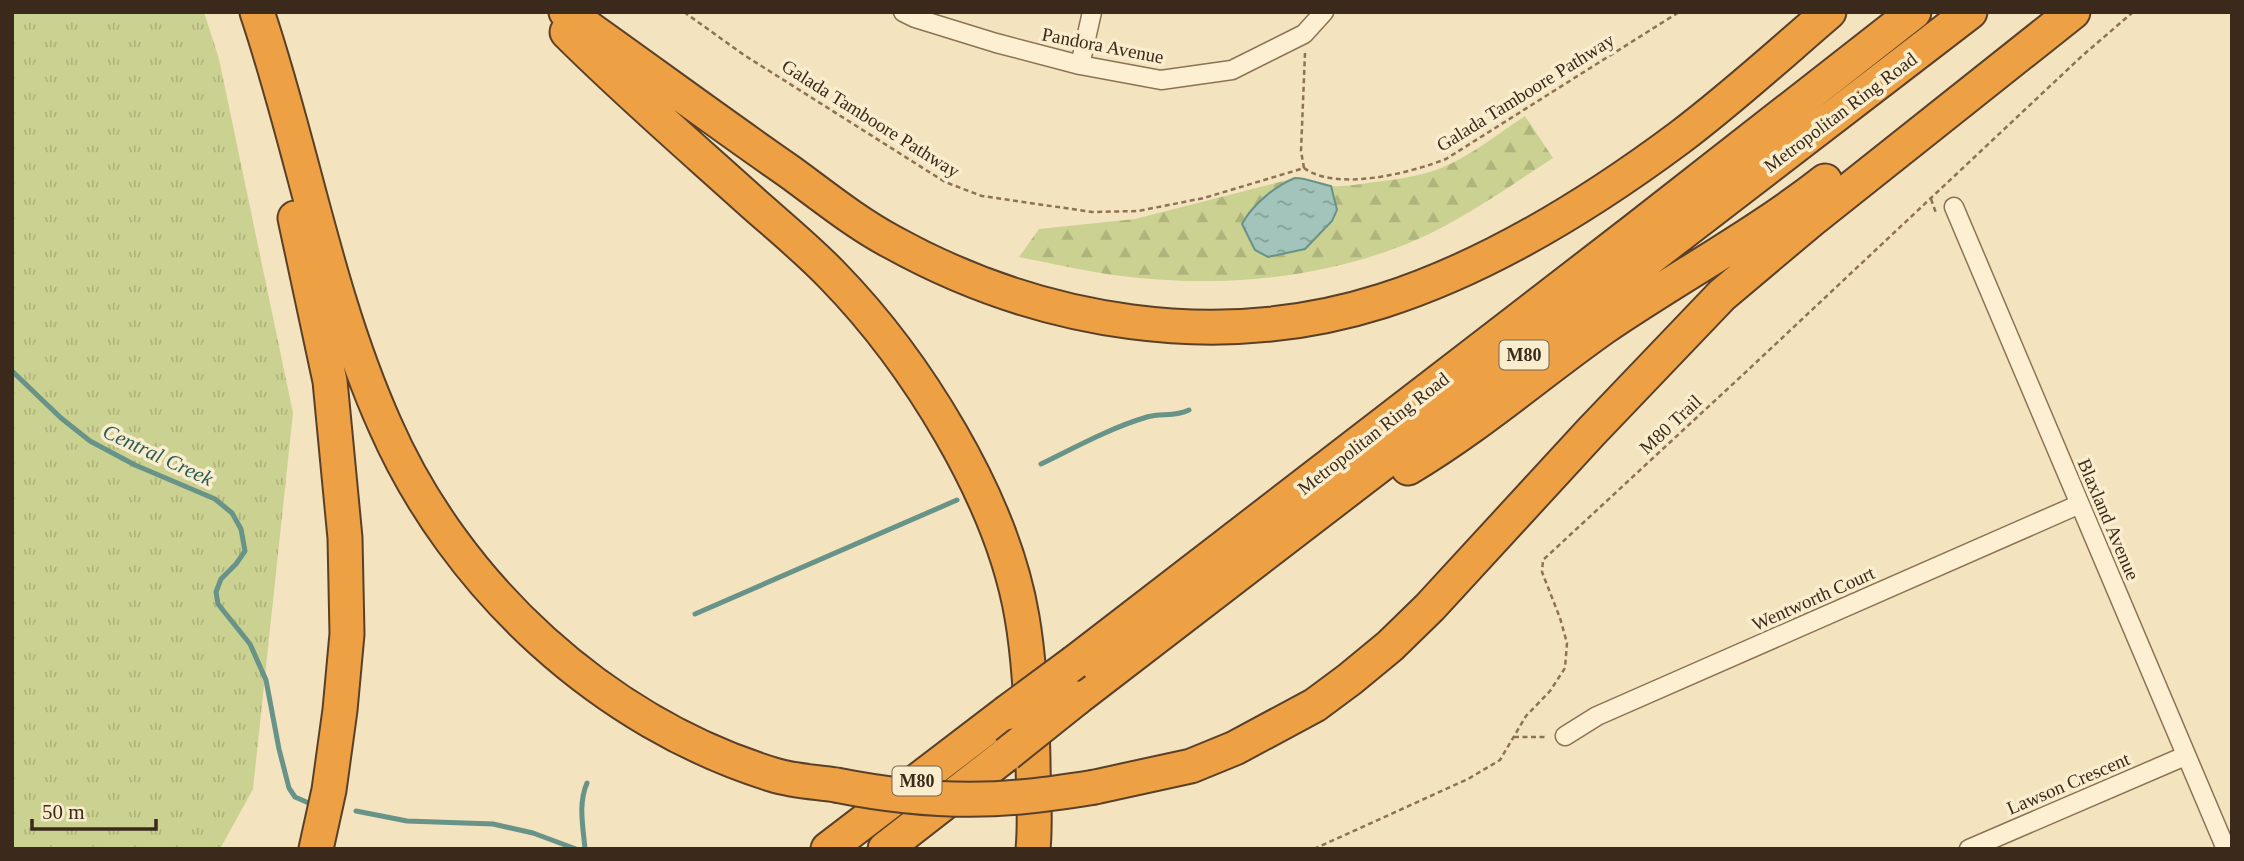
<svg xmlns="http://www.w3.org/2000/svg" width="2244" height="861" viewBox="0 0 2244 861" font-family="Georgia,serif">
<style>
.grass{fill:url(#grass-tufts)}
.forest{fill:url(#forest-firs)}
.water{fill:url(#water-ripples);stroke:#689388;stroke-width:2}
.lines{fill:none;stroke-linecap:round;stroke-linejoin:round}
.stream{stroke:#689388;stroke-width:5}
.minor-casing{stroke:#8d7254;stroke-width:21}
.motorway-casing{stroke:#5a4029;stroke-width:37}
.path{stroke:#8d7254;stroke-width:2.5;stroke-dasharray:5 3.5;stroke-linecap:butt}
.minor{stroke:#fdf0d2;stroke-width:18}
.motorway{stroke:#eda144;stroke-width:33}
.motorway-bridge-casing{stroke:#5a4029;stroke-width:37;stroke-linecap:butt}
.motorway-bridge{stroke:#eda144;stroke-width:33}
.labels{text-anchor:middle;stroke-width:7;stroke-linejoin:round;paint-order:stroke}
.shield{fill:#f9edce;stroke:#746451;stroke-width:2}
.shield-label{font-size:18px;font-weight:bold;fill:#3b2a1b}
.street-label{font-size:19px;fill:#3b2a1b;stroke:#f9edce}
.water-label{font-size:21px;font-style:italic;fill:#285c59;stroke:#f9edce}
</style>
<defs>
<pattern id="grass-tufts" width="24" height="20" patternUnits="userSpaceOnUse" patternTransform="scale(1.75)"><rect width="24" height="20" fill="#cbd291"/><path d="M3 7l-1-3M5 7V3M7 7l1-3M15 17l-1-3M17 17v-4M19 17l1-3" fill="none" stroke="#afb47c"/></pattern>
<pattern id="forest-firs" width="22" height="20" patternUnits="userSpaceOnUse" patternTransform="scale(1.75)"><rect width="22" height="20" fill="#cbd291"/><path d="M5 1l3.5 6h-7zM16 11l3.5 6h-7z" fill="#afb47c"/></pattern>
<pattern id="water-ripples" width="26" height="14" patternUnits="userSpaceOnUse" patternTransform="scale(1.75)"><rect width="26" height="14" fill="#a2c4ba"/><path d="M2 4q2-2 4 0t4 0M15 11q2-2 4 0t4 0" fill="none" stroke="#859f96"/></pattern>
</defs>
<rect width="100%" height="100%" fill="#f3e3be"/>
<!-- grass -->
<path class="grass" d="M12,12H204L219,59L293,413L253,789L220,849H14L12,843Z"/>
<!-- forest -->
<path class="forest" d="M1525,116L1553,158C1508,187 1464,219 1416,240C1329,277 1232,287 1139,278C1098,274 1058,265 1019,257L1039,229L1135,219L1295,178C1308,178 1318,185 1331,186C1346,187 1360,184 1374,182C1394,180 1414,177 1433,171C1466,160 1496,135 1525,116Z"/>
<!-- water -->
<path class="water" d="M1295,178C1307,178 1319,184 1331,186L1337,210L1332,221L1305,249L1268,257L1255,250L1242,224C1252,205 1275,186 1295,178Z"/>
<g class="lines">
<!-- stream -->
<path class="stream" d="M12,371L61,418L90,441L135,465L215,499L232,513L241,529L245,551L236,564L221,579L216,592L218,604L250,644L266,680L279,749L289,788L295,797L311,804
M1041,464C1076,447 1110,428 1147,417C1161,413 1175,417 1189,410
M695,614L957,500
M356,811L407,821L493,824L533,833L576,849
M585,849C583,826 578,804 587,783"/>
<!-- minor casing -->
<g class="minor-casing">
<path id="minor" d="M903,12L915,18L996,43L1080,65L1161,80L1232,70L1304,34L1324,12
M1080,65L1092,12
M1954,207L2226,849
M1565,736L1597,716L2080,504
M1969,849L2185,756"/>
</g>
<!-- motorway casing -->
<g class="motorway-casing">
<path id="motorway" d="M257,12C303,148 326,293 385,425C456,587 604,723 774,775C793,781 816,782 836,785
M566,12C641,65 715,120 790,172C823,196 856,223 892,242C1040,324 1218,353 1382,301C1489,267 1589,205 1679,138C1731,99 1780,54 1829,12
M567,32C627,92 691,147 754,204C780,227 808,250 832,275C915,360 1002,498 1022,617C1030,663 1032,712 1033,759C1033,789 1036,819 1033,849
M295,218L330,381L345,538L347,634L340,710L329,790L316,849
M1408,468C1477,427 1538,374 1603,328C1676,278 1755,236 1825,181
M1075,662L1634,231L1914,12
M1077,698L1970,12
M1095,787L1191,766L1235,748L1315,705L1350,679L1390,646L1430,607L1591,432L1722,295L1810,221L2073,12
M828,849L1006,713
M885,849L1007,754"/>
</g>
<!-- path -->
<path class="path" d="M684,12L744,55L945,182L982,196L1092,212L1138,211L1204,198L1304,168
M1304,168C1337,192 1410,173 1446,159L1679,12
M1304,168L1301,151L1305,53
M1931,199L1936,213
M1514,737H1548
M1314,849L1468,779L1500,760L1526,716L1550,691L1565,668L1567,643L1560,618L1542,572L1543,560L1748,370L2082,56L2133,12"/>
<!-- minor -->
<use href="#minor" class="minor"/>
<!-- motorway -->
<use href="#motorway" class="motorway"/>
<!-- motorway-bridge casing -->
<g class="motorway-bridge-casing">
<path id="motorway-bridge" d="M1006,713L1075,662
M1007,754L1077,698
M836,785C896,797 959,803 1020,797C1045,795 1070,791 1095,787"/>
</g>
<!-- motorway-bridge -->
<use href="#motorway-bridge" class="motorway-bridge"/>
</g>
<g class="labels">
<!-- shield labels -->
<g class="shield">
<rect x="1499.5" y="340.5" width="49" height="29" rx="5"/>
<rect x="892.5" y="766.5" width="49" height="29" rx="5"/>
</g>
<g class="shield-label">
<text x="1524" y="361">M80</text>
<text x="917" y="787">M80</text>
</g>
<!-- street labels -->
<g class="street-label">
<text transform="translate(1103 45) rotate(11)" y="7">Pandora Avenue</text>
<text transform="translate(1525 92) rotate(-32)" y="7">Galada Tamboore Pathway</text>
<text transform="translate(1840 112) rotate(-37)" y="7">Metropolitan Ring Road</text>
<text transform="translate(871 118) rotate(32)" y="7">Galada Tamboore Pathway</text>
<text transform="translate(1670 424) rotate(-43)" y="7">M80 Trail</text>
<text transform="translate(1373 433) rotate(-38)" y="7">Metropolitan Ring Road</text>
<text transform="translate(2109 519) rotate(67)" y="7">Blaxland Avenue</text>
<text transform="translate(1813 598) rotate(-24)" y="7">Wentworth Court</text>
<text transform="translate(2068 783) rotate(-23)" y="7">Lawson Crescent</text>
</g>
<!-- water labels -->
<g class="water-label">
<text transform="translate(158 455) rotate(25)" y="7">Central Creek</text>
</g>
</g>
<!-- border -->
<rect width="2244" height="861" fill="none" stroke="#3b2a1b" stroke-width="28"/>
<!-- scale -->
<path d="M32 819v10h124v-10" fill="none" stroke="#3b2a1b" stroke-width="3.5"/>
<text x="42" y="819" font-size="21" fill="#3b2a1b" stroke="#f9edce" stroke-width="5" paint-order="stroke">50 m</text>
</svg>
